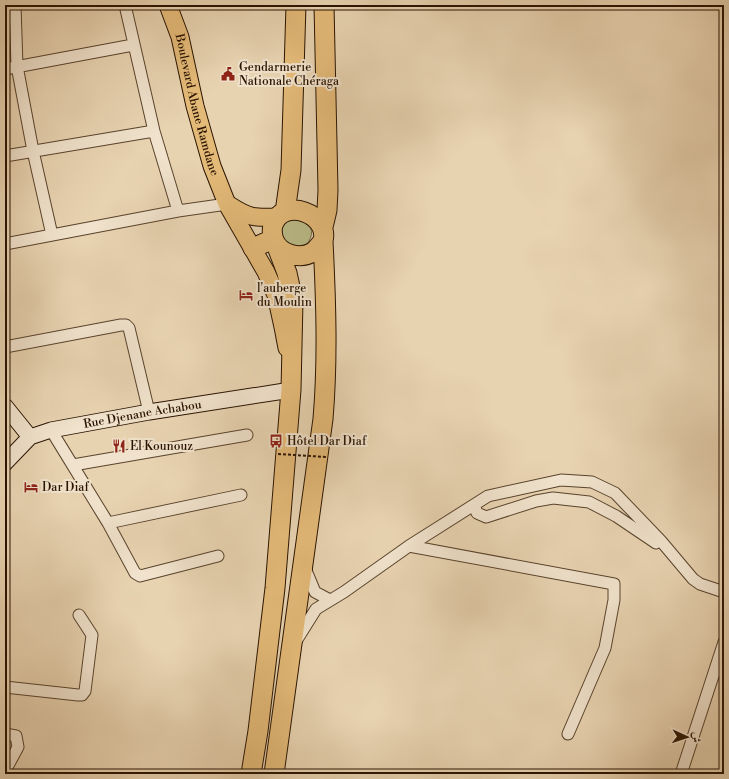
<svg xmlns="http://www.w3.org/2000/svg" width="729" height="779" viewBox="0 0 729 779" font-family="'Libre Bodoni',Amiri,serif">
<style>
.green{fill:#babb88;stroke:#726744}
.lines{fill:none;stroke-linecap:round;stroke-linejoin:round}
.street-casing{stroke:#59432c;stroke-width:13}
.secondary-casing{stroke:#291300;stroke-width:17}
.primary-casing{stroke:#291300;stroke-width:19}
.highway-casing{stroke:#291300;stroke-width:21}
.street{stroke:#f0e2cc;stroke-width:11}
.secondary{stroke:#f0e2cc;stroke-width:15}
.primary{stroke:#e4ba78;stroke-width:17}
.highway{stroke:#e4ba78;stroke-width:19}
.path-bridge{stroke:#291300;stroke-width:2;stroke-dasharray:3 2;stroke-linecap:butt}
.labels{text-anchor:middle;stroke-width:4;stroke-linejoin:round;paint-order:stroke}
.poi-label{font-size:12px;fill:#291300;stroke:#f0e2cc;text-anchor:start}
.street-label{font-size:12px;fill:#291300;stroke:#f0e2cc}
</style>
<rect width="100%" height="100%" fill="#e8d3b1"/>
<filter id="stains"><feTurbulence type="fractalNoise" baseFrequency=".005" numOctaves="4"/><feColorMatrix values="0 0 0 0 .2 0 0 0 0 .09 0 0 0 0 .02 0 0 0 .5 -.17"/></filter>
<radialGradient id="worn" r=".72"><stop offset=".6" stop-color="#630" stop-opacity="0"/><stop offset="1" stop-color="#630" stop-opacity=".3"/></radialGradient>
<!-- green -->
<path class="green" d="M294,218C298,219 304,220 307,223C316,231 310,243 302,248L284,246L280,228L283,223Z"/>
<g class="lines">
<!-- street casing -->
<g class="street-casing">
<path id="street" d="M15,5L17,66L33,151L52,235
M125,5L154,131L178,211
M5,69L133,45
M5,156L154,131
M5,244L178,211L227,204
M5,347L121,325H126L129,328L149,412
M51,430L108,523L135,573L140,576L218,556
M73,465L247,435
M474,505L477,513L486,517L536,501L553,498L589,502L616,516L656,543
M108,523L241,495
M409,546L614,584V600L605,648L568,734
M305,568L315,592L330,600
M296,641L316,609L344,592L409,546L488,496L561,480L592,482L615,493L661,541L693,579L700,584L724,592
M5,687L78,695H82L85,691L92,635L79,615
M5,734L16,736L18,747L5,771
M681,774L724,642"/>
</g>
<!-- secondary casing -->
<g class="secondary-casing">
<g id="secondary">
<path d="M5,406L30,437"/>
<path id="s1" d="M5,463L30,437L51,430L149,412L291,390"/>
</g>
</g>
<!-- primary casing -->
<g class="primary-casing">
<g id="primary">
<path id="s2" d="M168,5L180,37L195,106L212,166L227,204L266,272L276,295L283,327L287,348"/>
<path d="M229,205C249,218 254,218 278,217"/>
</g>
</g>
<!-- highway casing -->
<g class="highway-casing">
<path id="highway" d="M285,212L291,170L296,5
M323,227L327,210L328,190L324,5
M253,248L273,239
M251,774L258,731L275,588L291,390L293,301L287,273L276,244
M274,774L323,419C328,360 326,301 323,241C330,214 283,196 273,225C272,229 272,235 274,240C279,254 300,260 313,252C317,249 320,245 323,241"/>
</g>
<!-- street -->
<use href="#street" class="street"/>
<!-- secondary -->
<use href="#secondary" class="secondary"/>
<!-- primary -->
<use href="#primary" class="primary"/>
<!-- highway -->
<use href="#highway" class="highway"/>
<!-- path-bridge -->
<path class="path-bridge" d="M278,454L327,457"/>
</g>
<!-- icons -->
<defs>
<g id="civic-bare" transform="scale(1.08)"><path d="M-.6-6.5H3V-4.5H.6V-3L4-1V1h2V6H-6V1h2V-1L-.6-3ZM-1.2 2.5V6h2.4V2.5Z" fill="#8f2418" stroke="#f0e2cc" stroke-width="2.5" paint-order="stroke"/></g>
<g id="hotel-bare" transform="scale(1.08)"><path d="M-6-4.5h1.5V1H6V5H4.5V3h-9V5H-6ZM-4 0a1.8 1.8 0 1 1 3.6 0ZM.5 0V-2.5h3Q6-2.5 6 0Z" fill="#8f2418" stroke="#f0e2cc" stroke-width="2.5" paint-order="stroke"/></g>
<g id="bus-bare" transform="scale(1.08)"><path d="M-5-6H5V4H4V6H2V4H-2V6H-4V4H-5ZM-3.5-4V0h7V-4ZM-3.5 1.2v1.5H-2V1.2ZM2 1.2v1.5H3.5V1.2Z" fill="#8f2418" stroke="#f0e2cc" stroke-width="2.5" paint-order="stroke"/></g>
<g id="restaurant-bare" transform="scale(1.08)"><path d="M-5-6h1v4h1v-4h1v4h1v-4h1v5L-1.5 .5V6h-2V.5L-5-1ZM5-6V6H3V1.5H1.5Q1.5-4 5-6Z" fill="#8f2418" stroke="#f0e2cc" stroke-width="2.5" paint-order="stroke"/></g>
</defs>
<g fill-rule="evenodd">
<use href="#civic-bare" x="228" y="74"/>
<use href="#hotel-bare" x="246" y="295"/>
<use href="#bus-bare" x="276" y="441"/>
<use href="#restaurant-bare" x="119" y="446"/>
<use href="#hotel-bare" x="31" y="487"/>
</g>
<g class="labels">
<!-- poi labels -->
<g class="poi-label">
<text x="239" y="71">Gendarmerie<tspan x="239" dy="14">Nationale Chéraga</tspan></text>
<text x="257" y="292">l'auberge<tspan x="257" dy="14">du Moulin</tspan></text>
<text x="287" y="445">Hôtel Dar Diaf</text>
<text x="130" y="450">El Kounouz</text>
<text x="42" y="491">Dar Diaf</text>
</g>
<!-- street labels -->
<g class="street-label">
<text dy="4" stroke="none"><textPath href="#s2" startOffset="104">Boulevard Abane Ramdane</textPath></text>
<text dy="4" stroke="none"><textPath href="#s1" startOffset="151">Rue Djenane Achabou</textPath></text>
</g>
</g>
<!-- margin -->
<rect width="729" height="779" fill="none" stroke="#e8d3b1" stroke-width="20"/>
<rect x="6" y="6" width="717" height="767" fill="none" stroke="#291300" stroke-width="2"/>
<rect x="10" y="10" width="709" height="759" fill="none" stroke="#291300"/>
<!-- north arrow -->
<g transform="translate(687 737) rotate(93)" stroke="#f0e2cc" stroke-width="3" paint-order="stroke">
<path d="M0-3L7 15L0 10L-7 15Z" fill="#291300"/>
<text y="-6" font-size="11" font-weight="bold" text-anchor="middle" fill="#291300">ش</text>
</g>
<rect width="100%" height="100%" filter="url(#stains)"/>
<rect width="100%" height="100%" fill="url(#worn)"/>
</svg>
